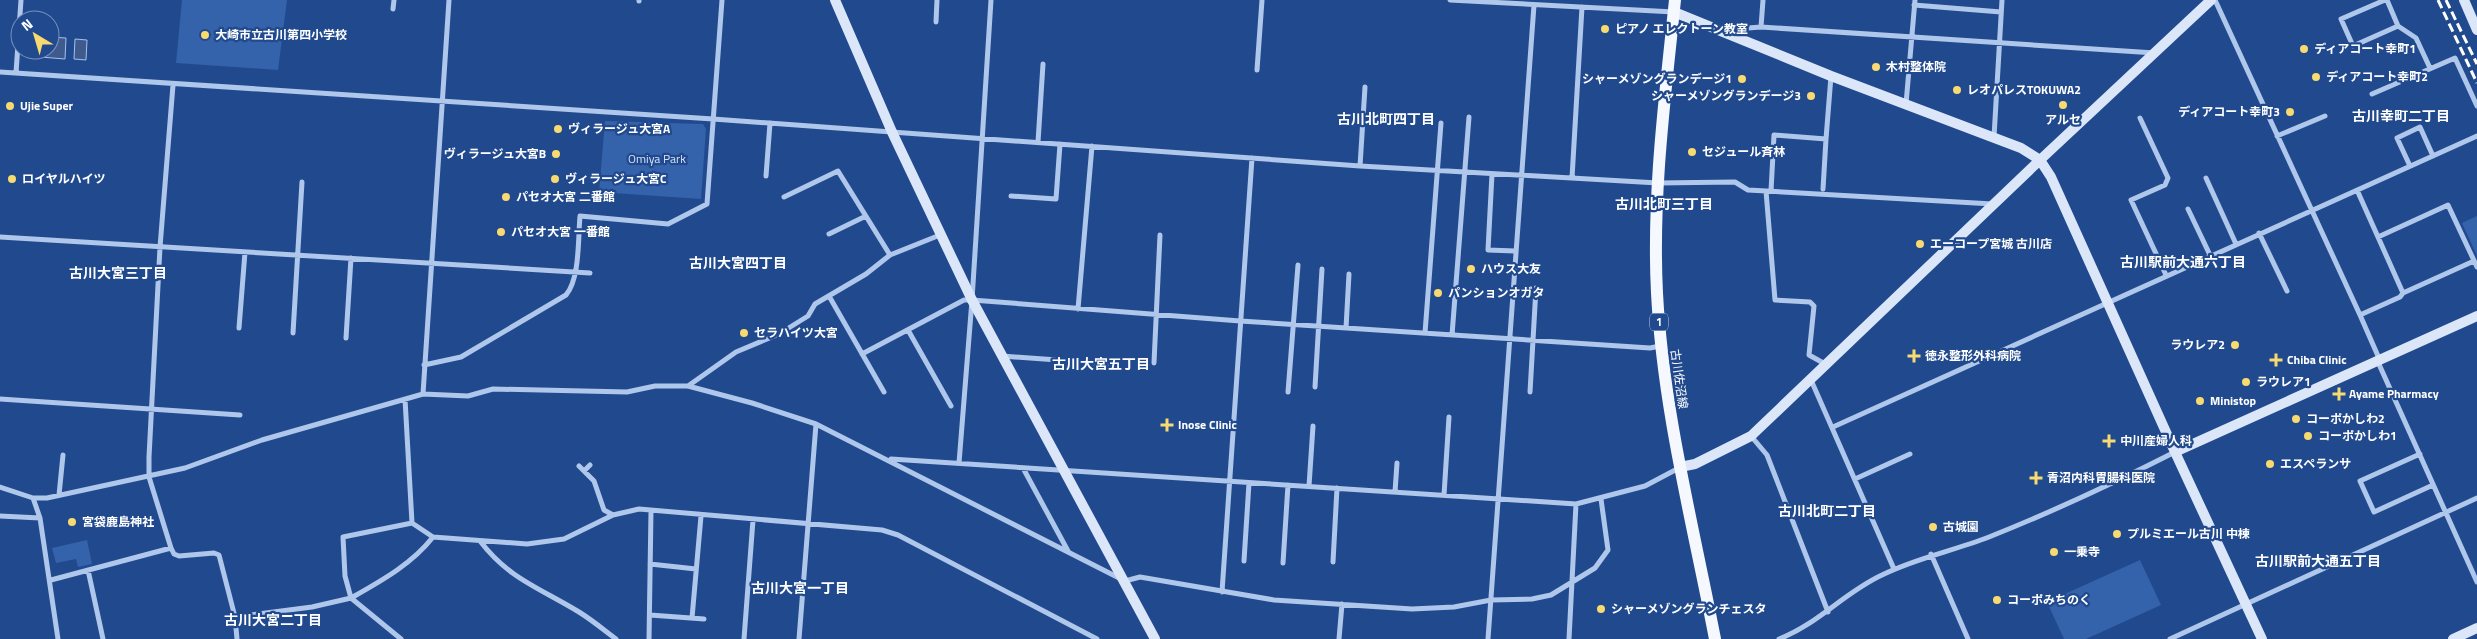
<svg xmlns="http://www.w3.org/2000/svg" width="2477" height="639" viewBox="0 0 2477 639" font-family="'Titillium Web','Noto Sans JP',sans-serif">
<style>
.green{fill:#3462ab}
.water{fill:#3f5b8d;stroke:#a3c1ed}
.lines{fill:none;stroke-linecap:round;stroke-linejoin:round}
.street{stroke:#b0c7ec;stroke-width:5}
.secondary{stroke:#dbe6f9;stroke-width:10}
.primary{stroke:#f5f8ff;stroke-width:12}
.rail{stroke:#fff;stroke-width:3;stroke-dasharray:9 4;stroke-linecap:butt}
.poi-dot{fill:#f9da71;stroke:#214a8e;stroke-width:2}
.labels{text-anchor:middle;stroke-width:4.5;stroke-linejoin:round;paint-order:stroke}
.shield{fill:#214a8e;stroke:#bcc9dd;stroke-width:1}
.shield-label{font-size:11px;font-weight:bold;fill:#fff}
.poi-label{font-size:12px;font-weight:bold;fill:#fff;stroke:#214a8e;text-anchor:start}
.park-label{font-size:12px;fill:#d5e3f9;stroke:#214a8e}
.street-label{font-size:12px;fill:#fff;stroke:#214a8e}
.neighbourhood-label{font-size:14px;font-weight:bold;fill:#fff;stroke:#214a8e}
</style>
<rect width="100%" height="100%" fill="#214a8e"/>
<!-- green -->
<path class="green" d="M182,0H287L278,70L176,63Z
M605,121L703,124L706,129L701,199L599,192Z
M2477,216V256L2462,223Z
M87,540L92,564L78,567L76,559L56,563L52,548Z
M2140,560L2161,605L2086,639H2064L2047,602Z"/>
<!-- water -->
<path class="water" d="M50,37L66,38L65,59L28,56V50H50Z
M75,39L87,40L86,60L74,59Z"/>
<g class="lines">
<!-- street -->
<path class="street" d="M1450,0L1674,12
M2215,0L2360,315L2378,356V362L2477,582
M2385,0L2341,19L2353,46L2398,26
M2387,0L2398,26L2416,38L2430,68
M639,1V0
M1914,5L2001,12
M393,9L394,0
M936,22L937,0
M1761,27L1763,0
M1722,30L1761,27L2155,53
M1257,70L1262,0
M0,72L713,119L1360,166L1658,183L1735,182L1748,190L1993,204
M16,73L21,0
M173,85L160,247L149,457V477L171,548L174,554L179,556L214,553L219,555L235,617L312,607L351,598L401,639
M2372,94L2455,58L2477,106
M1906,104L1915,0
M2140,118L2168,178L2165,185L2131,200L2166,275
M2277,136L2325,116
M1994,137L2002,0
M1038,142L1043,64
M1360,166L1365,87
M2410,166L2397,138L2420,127L2433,156
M1492,174L1488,250L1515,251
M766,176L770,123
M1572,178L1582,7
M2206,178L2236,244
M1823,189L1826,139
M2357,190L2403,293L2474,261
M1766,191L1775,300L1810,302L1814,306L1809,355L1827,365
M1771,191L1774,135L1826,139L1831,76
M1011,196L1056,199L1060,144
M784,197L838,171L890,255
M2188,209L2210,255
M2259,233L2287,291
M829,234L866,216
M0,237L590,273
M2378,237L2448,205L2477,267
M829,296L884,392
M1078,309L1092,146
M2360,315L2400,297L2403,293
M239,328L245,252
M1346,328L1349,274
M908,330L951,406
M293,333L302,182
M1425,333L1441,123
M1452,335L1469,117
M346,338L351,258
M862,354L964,300H972L1240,321L1650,348L1660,346
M1002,356L1113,364
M1154,363L1160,235
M424,365L461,357L566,295C580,279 578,238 580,216L668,224L707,204L722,0
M1811,380L1894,569
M688,386L736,352L779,334L808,316L815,304L866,274L890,255L940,235
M1315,387L1322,269
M1288,392L1298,265
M1530,392L1536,288
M423,394L449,0
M0,399L240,415
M405,399L412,523L433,537L527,544L564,539L613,515L639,509L882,530L898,535L1097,639
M1833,427L2477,136
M1751,436L1767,455L1828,612
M2420,454L2360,481L2374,512L2433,485
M891,459L1576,504L1645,486L1679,468
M959,463L972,300L991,0
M579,466L594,481L604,510L613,515
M1023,468L1068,551
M584,471L590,465
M1855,479L1910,454
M1309,486L1313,426
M0,487L33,498H47L185,468L262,440L423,394L468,396L493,389L627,392L655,386H688L752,403L816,424L1125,581L1140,577L1274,600L1412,609L1454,607L1491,600L1532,599L1551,595L1595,568L1608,550L1601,499
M1395,492L1397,463
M59,495L63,455
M1444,495L1449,417
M33,498L40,518L58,639
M0,516L40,518
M412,523L343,537L345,576L351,598C381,581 412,564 433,537
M480,541C509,579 540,588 579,612C592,620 604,630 616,639
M1931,554L1968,639
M1244,561L1249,483
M1333,562L1337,488
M1283,563L1288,485
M650,564L696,569
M88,570L103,639
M51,580L171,548
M1222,592L1252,158
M650,615L704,619
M235,617L237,639
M692,618L701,516
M649,639L651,511
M744,639L753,520
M799,639L816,424
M1339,639L1342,604
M1488,639L1534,5
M1569,639L1576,504
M1779,639C1818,624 1845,592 1882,575C1916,558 1953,551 1989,537C2052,512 2114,483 2175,452
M2170,639L2477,498"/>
<!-- secondary -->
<path class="secondary" d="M835,0L892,132L972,300L1155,639
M2464,0L2477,30
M1674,12L1831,76L2021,148L2040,160L2051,177L2175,452L2262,639
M2175,452L2477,316
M1680,467L1695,464L1751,436L2040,160L2211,0
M2453,639L2477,628"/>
<!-- primary -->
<path class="primary" d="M1675,0C1665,97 1652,196 1657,293C1663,410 1693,524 1715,639"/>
<!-- rail -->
<path class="rail" d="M2438,0L2477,83
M2446,0L2477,64"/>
</g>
<!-- markers -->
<g class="poi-dot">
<circle cx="1605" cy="29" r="5"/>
<circle cx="205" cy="35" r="5"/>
<circle cx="2304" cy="49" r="5"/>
<circle cx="1876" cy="67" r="5"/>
<circle cx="2316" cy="77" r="5"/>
<circle cx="1742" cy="79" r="5"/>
<circle cx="1957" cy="90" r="5"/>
<circle cx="1811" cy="96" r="5"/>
<circle cx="2063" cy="105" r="5"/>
<circle cx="10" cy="106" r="5"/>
<circle cx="2290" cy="112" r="5"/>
<circle cx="558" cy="129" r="5"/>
<circle cx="1692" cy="152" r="5"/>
<circle cx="556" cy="154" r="5"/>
<circle cx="12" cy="179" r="5"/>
<circle cx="555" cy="179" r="5"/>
<circle cx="506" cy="197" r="5"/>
<circle cx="501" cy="232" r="5"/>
<circle cx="1920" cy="244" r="5"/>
<circle cx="1471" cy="269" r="5"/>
<circle cx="1438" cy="293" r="5"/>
<circle cx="744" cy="333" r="5"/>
<circle cx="2235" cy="345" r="5"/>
<path d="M1911.5 348.5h5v5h5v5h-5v5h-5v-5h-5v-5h5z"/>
<path d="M2273.5 352.5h5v5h5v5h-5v5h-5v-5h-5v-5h5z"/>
<circle cx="2246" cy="382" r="5"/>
<path d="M2336.5 386.5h5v5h5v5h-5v5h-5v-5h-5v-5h5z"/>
<circle cx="2200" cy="401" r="5"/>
<circle cx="2296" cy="419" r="5"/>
<path d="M1164.5 417.5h5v5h5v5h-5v5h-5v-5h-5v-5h5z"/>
<circle cx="2308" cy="436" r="5"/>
<path d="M2106.5 433.5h5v5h5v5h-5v5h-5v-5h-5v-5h5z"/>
<circle cx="2270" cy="464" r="5"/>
<path d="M2033.5 470.5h5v5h5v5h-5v5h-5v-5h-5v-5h5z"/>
<circle cx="72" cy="522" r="5"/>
<circle cx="1933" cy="527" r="5"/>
<circle cx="2117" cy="534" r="5"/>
<circle cx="2054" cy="552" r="5"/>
<circle cx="1997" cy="600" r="5"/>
<circle cx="1601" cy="609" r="5"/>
</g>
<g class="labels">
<!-- shield labels -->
<rect class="shield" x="1650" y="313.5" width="18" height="17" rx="4"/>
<g class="shield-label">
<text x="1659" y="326">1</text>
</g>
<!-- poi labels -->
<g class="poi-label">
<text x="1615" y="33">ピアノ エレクトーン教室</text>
<text x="215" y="39">大崎市立古川第四小学校</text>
<text x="2314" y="53">ディアコート幸町1</text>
<text x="1886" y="71">木村整体院</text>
<text x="2326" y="81">ディアコート幸町2</text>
<text x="1732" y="83" text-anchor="end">シャーメゾングランデージ1</text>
<text x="1967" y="94">レオパレスTOKUWA2</text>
<text x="1801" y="100" text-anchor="end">シャーメゾングランデージ3</text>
<text x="20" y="110">Ujie Super</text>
<text x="2280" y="116" text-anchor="end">ディアコート幸町3</text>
<text x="2063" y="124" text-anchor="middle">アルセ</text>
<text x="568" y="133">ヴィラージュ大宮A</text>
<text x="1702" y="156">セジュール斉林</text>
<text x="546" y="158" text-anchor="end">ヴィラージュ大宮B</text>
<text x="22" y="183">ロイヤルハイツ</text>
<text x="565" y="183">ヴィラージュ大宮C</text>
<text x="516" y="201">パセオ大宮 二番館</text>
<text x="511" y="236">パセオ大宮 一番館</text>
<text x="1930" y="248">エーコープ宮城 古川店</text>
<text x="1481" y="273">ハウス大友</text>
<text x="1448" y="297">パンションオガタ</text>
<text x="754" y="337">セラハイツ大宮</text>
<text x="2225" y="349" text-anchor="end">ラウレア2</text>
<text x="1925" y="360">徳永整形外科病院</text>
<text x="2287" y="364">Chiba Clinic</text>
<text x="2256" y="386">ラウレア1</text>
<text x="2349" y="398">Ayame Pharmacy</text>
<text x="2210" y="405">Ministop</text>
<text x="2306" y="423">コーポかしわ2</text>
<text x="1178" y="429">Inose Clinic</text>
<text x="2318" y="440">コーポかしわ1</text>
<text x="2120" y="445">中川産婦人科</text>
<text x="2280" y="468">エスペランサ</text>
<text x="2047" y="482">青沼内科胃腸科医院</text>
<text x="82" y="526">宮袋鹿島神社</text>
<text x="1943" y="531">古城園</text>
<text x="2127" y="538">プルミエール古川 中棟</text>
<text x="2064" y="556">一乗寺</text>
<text x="2007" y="604">コーポみちのく</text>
<text x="1611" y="613">シャーメゾングランチェスタ</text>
</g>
<!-- park labels -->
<g class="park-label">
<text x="657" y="163">Omiya Park</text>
</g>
<!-- street labels -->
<g class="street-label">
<text transform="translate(1679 379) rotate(82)" y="4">古川佐沼線</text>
</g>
<!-- neighbourhood labels -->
<g class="neighbourhood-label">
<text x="2401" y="121">古川幸町二丁目</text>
<text x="1386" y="124">古川北町四丁目</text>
<text x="1664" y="209">古川北町三丁目</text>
<text x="2183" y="267">古川駅前大通六丁目</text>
<text x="738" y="268">古川大宮四丁目</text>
<text x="118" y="278">古川大宮三丁目</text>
<text x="1101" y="369">古川大宮五丁目</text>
<text x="1827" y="516">古川北町二丁目</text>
<text x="2318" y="566">古川駅前大通五丁目</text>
<text x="800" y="593">古川大宮一丁目</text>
<text x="273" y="625">古川大宮二丁目</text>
</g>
</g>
<!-- north arrow -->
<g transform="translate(35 35) rotate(322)"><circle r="24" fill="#214a8e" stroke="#7a92bb"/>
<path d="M0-4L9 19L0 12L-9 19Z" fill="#f9da71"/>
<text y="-8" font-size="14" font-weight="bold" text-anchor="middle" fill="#ffffff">N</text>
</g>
</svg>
